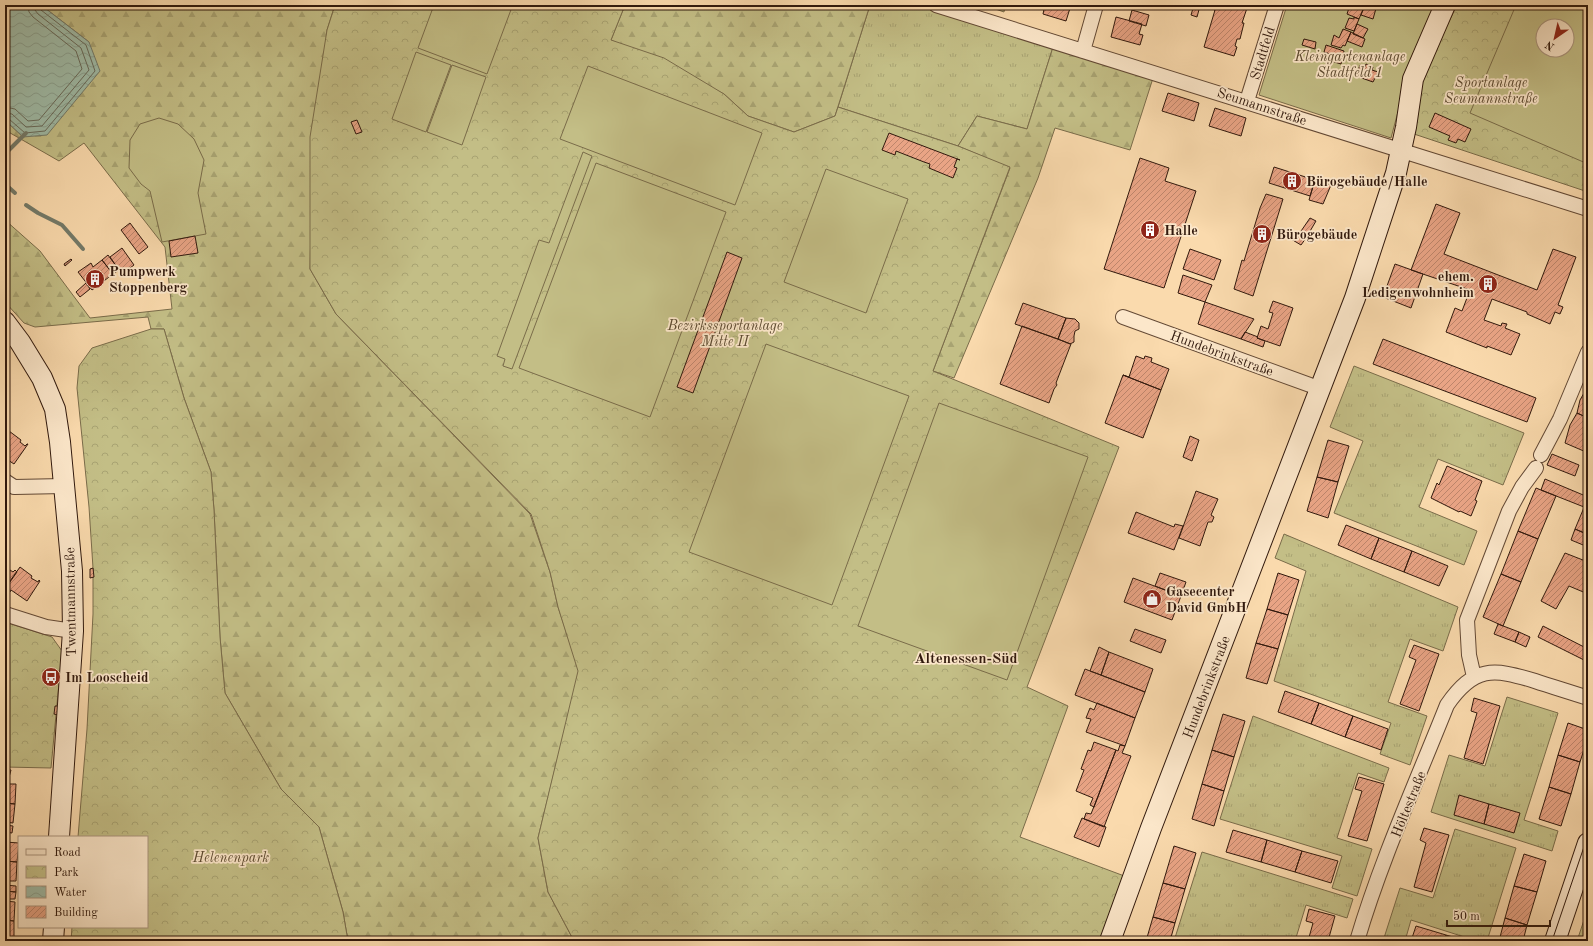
<svg xmlns="http://www.w3.org/2000/svg" width="1593" height="946" viewBox="0 0 1593 946" font-family="'Old Standard TT',serif">
<style>
.grass{fill:url(#grass-tufts);stroke:#7a6c4a}
.forest{fill:url(#forest-firs);stroke:#7a6c4a}
.park{fill:url(#park-crowns);stroke:#7a6c4a;fill-rule:evenodd}
.garden{fill:#c3be86;stroke:#7a6c4a;fill-rule:evenodd}
.water{fill:url(#water-waves);stroke:#737a69}
.lines{fill:none;stroke-linecap:round;stroke-linejoin:round}
.shore{stroke:#686a5a;stroke-width:1}
.stream{stroke:#737a69;stroke-width:4}
.building{fill:url(#building-hatch);stroke:#31190d}
.street-casing{stroke:#634935;stroke-width:16}
.secondary-casing{stroke:#31190d;stroke-width:22}
.street{stroke:#fce7ca;stroke-width:14}
.secondary{stroke:#fce7ca;stroke-width:20}
.tram{stroke:#31190d;stroke-width:1}
.labels{text-anchor:middle;stroke-width:3.5;stroke-linejoin:round;paint-order:stroke}
.street-label{font-size:14px;fill:#31190d;stroke:#fce7ca}
.park-label{font-size:14px;font-style:italic;fill:#5d4b31;stroke:#fce7ca}
.poi-label{font-size:14px;font-weight:bold;fill:#31190d;stroke:#fce7ca;text-anchor:start}
.neighbourhood-label{font-size:15px;font-weight:bold;fill:#31190d;stroke:#fce7ca}
</style>
<defs>
<pattern id="grass-tufts" width="24" height="20" patternUnits="userSpaceOnUse"><rect width="24" height="20" fill="#c3be86"/><path d="M3 7l-1-3M5 7V3M7 7l1-3M15 17l-1-3M17 17v-4M19 17l1-3" fill="none" stroke="#a8a372"/></pattern>
<pattern id="forest-firs" width="22" height="20" patternUnits="userSpaceOnUse"><rect width="22" height="20" fill="#c3be86"/><path d="M5 1l3.5 6h-7zM16 11l3.5 6h-7z" fill="#a8a372"/></pattern>
<pattern id="park-crowns" width="20" height="18" patternUnits="userSpaceOnUse"><rect width="20" height="18" fill="#c3be86"/><path d="M2 6a3 3 0 1 1 6 0M12 15a3 3 0 1 1 6 0" fill="none" stroke="#a8a372"/></pattern>
<pattern id="water-waves" width="16" height="10" patternUnits="userSpaceOnUse"><rect width="16" height="10" fill="#9fbba7"/><path d="M0 5q4-4 8 0t8 0" fill="none" stroke="#89a08f"/></pattern>
<pattern id="building-hatch" width="6" height="6" patternUnits="userSpaceOnUse"><rect width="6" height="6" fill="#e9a485"/><path d="M-1 1l2-2M0 6l6-6M5 7l2-2" fill="none" stroke="#bd856b"/></pattern>
</defs>
<rect width="100%" height="100%" fill="#fadaad"/>
<filter id="stains"><feTurbulence type="fractalNoise" baseFrequency=".005" numOctaves="4"/><feColorMatrix values="0 0 0 0 .2 0 0 0 0 .09 0 0 0 0 .02 0 0 0 .5 -.17"/></filter>
<radialGradient id="worn" r=".72"><stop offset=".6" stop-color="#630" stop-opacity="0"/><stop offset="1" stop-color="#630" stop-opacity=".3"/></radialGradient>
<!-- grass -->
<path class="grass" d="M870,5H926L1054,44L1027,129L977,116L958,146L838,107Z
M1354,366L1524,433L1503,485L1438,459L1419,507L1477,531L1464,565L1334,513L1363,441L1330,427Z
M1284,534L1458,607L1443,651L1410,639L1388,702L1427,716L1410,765L1380,754L1391,723L1274,681L1306,571L1275,558Z
M1507,697L1558,713L1524,820L1558,831L1552,851L1431,812L1449,755L1485,766Z
M1253,716L1389,768L1384,782L1358,773L1337,838L1372,849L1357,896L1332,888L1342,856L1220,819Z
M1455,829L1516,848L1487,941H1477L1411,920L1405,941H1383L1400,888L1433,898Z
M1202,852L1353,899L1347,918L1306,905L1295,941H1174Z"/>
<!-- forest -->
<path class="forest" d="M41,5H335L327,30L311,226L310,269L336,314L530,514L550,572L558,607L579,671L538,838L548,892L574,941H348L343,912L319,827L281,789L225,693L220,637L214,510L211,472L184,398L164,329H151L148,317L35,327L24,323L5,302V220L40,251L90,318L172,309L165,247L84,143L59,161L5,130V120L23,137L89,42Z
M625,5H870L835,116L794,132L748,116L724,94L611,40Z
M1054,44L1154,75L1130,150L1055,128L1038,178L954,378L933,371L1010,168L958,146L977,116L1027,129Z"/>
<!-- park -->
<path class="park" d="M335,5H625L611,40L664,58L724,94L748,116L794,132L835,116L838,107L958,146L1010,167L933,371L1119,447L1027,687L1068,706L1020,837L1127,877L1106,941H574L548,892L538,838L578,671L558,607L550,572L531,514L336,314L310,269V137L327,30Z
M1457,5H1588V192L1411,133L1421,80ZM1543,26H1567V50H1543Z
M151,329H164L184,398L211,472L214,510L220,637L225,693L281,789L319,827L343,912L348,941H71L72,927H147V837H78L87,729L93,614V568L89,507L77,388L79,366L92,348Z
M5,622L52,637L62,651L51,768L5,767Z"/>
<!-- garden -->
<path class="garden" d="M434,5H508L512,7L487,74L418,48Z
M984,5H1005L1004,12Z
M1287,5H1438L1408,74L1391,138L1259,95Z
M1516,5H1588V164L1470,113ZM1543,26H1567V50H1543Z
M416,52L451,65L426,132L392,119Z
M452,65L486,77L462,145L427,132Z
M588,66L762,133L735,205L560,139Z
M159,118L178,124L194,139L204,160L198,193L206,234L162,242L150,191L141,184L129,168L130,140L140,124Z
M583,152L592,156L512,369L503,366L505,359L497,356L539,240L549,243Z
M596,163L726,212L650,417L519,368Z
M826,169L908,199L866,313L784,282Z
M766,344L909,396L832,605L689,552Z
M939,403L1088,457L1007,680L858,626Z
M1588,908V941H1577Z"/>
<!-- water -->
<path class="water" d="M5,5H41L89,42L100,71L47,135L23,137L5,120Z"/>
<g class="lines">
<!-- shore -->
<path class="shore" d="M5,107L15,109L28,121L39,120L82,69L76,51L33,17L29,12L28,5
M5,113L12,114L26,127L42,126L89,70L81,48L38,14L35,10L34,5
M5,118L9,119L25,133L45,131L95,71L86,45L41,10L39,5"/>
<!-- stream -->
<path class="stream" d="M5,154L26,133
M5,184L15,193
M26,205L38,213L62,225L83,249"/>
</g>
<!-- building -->
<path class="building" d="M1045,5H1071L1066,21L1043,14Z
M1114,5H1134L1133,10Z
M1194,5L1200,6L1197,17L1191,15Z
M1215,5H1248L1242,23H1244L1240,39H1237L1235,46L1237,47L1234,56L1204,47L1215,10H1214Z
M1350,5H1359L1364,7L1359,19L1347,14Z
M1365,5H1377L1373,19L1361,15Z
M1132,10L1149,15L1146,26L1129,21Z
M1116,17L1142,24L1139,34L1143,35L1140,45L1111,37Z
M1354,17L1359,19L1354,31L1345,28L1349,18L1354,19Z
M1357,24L1368,29L1363,38L1353,34Z
M1343,29L1351,32L1345,46L1343,45L1341,48L1331,45L1334,35L1339,38Z
M1351,32L1365,39L1362,47L1347,41Z
M1304,39L1316,42L1315,49L1302,45Z
M1326,45L1344,51L1341,64L1331,61L1333,55L1324,52Z
M1366,64L1373,67L1372,70L1378,72L1373,82L1356,76L1360,65L1365,67Z
M1168,93L1199,103L1194,121L1162,111Z
M1215,108L1246,118L1241,136L1209,126Z
M1435,113L1471,129L1465,142L1458,139L1456,143L1448,140L1450,136L1429,127Z
M357,120L362,132L356,134L351,122Z
M889,133L960,160L957,159L954,167L957,168L953,178L929,168L930,164L924,162L896,151L895,155L882,150Z
M1140,158L1169,168L1165,181L1196,191L1164,288L1104,269Z
M1274,167L1315,180L1310,196L1269,183Z
M1315,180L1331,185L1323,204L1309,200Z
M1266,194L1283,199L1253,296L1234,289L1242,260L1244,261L1260,208Z
M1436,204L1460,213L1444,254L1537,290L1553,249L1576,257L1558,305L1563,307L1560,314L1555,312L1550,324L1527,314V312L1492,299L1484,320L1501,326L1502,323L1507,324L1505,328L1520,334L1511,355L1487,346V348L1446,332L1455,308L1462,311L1470,290L1411,270Z
M1310,218L1316,221L1306,238L1299,234Z
M130,223L148,247L139,254L121,230Z
M1296,232L1306,238L1301,245L1291,239Z
M195,236L198,253L171,257L169,241Z
M122,248L134,265L122,274L110,257Z
M1190,249L1221,260L1214,280L1183,269Z
M727,252L742,258L693,393L677,387Z
M108,255L119,270L113,274L102,260Z
M71,259L72,260L65,266L64,264Z
M102,260L113,274L92,290L78,272L91,263L93,267Z
M1395,264L1423,274L1411,308L1383,297Z
M1183,275L1212,285L1205,302L1178,293Z
M86,283L90,289L80,297L76,292Z
M1273,301L1293,308L1280,346L1257,338L1261,326L1268,329L1273,313L1269,312Z
M1205,302L1254,319L1241,339L1198,324Z
M1023,303L1066,318L1058,339L1015,324Z
M1066,318L1075,319L1079,323V329L1075,331L1074,336V342L1070,344L1058,339Z
M1022,326L1071,344L1056,383L1057,385L1054,389L1049,403L1000,384Z
M1245,332L1258,337L1257,338L1265,341L1263,347L1241,339Z
M1383,339L1536,398L1527,422L1373,364Z
M1136,356L1144,359L1145,356L1152,358L1151,362L1169,369L1161,390L1123,375L1129,377Z
M1123,375L1161,390L1143,438L1105,423Z
M1588,386V418L1577,413L1580,400Z
M1577,413L1588,418V446L1586,452L1565,443L1570,425Z
M5,428L21,440L20,442L25,446L27,444H28L14,464L5,458Z
M1190,436L1199,440L1192,461L1183,457Z
M1328,440L1349,446L1338,482L1317,477Z
M1552,454L1579,465L1575,476L1547,465Z
M1447,466L1482,481L1475,500L1477,501L1471,516L1460,511L1459,512L1431,498L1437,483L1439,485Z
M1317,477L1338,482L1328,518L1307,511Z
M1545,479L1588,497L1584,507L1541,490Z
M1536,488L1556,496L1538,539L1518,531Z
M1196,491L1218,499L1211,515L1214,517L1212,522H1208L1200,546L1179,538Z
M1588,498V526L1585,533L1575,529Z
M1136,512L1174,527L1175,524L1183,526L1174,550L1128,533Z
M1346,525L1379,538L1371,559L1338,545Z
M1575,529L1588,535V547L1571,540Z
M1518,531L1538,539L1521,582L1501,574Z
M1379,538L1412,551L1404,572L1371,559Z
M1412,551L1448,566L1439,586L1404,572Z
M1565,553L1588,562V594L1569,586L1556,609L1541,601Z
M5,564L8,566L7,568L13,572L15,570L17,572L5,589Z
M20,567L32,576L31,578L38,582L39,580L40,581L27,601L11,590L10,592L5,588Z
M93,568L94,577L90,578V569Z
M1160,573L1186,582L1181,596L1155,586Z
M1278,573L1299,580L1288,615L1267,609Z
M1501,574L1521,582L1503,626L1483,617Z
M1133,578L1181,596L1172,620L1124,602Z
M1267,609L1288,615L1278,649L1256,643Z
M1498,624L1519,632L1515,642L1494,634Z
M1543,626L1588,649V662L1538,637Z
M1135,629L1166,640L1161,653L1130,641Z
M1519,632L1530,637L1526,647L1515,642Z
M1256,643L1278,649L1267,684L1246,678Z
M1414,645L1439,654L1419,711L1400,704L1416,660L1409,657Z
M1099,647L1109,652L1101,675L1090,671Z
M1109,652L1153,669L1145,692L1101,675Z
M1085,669L1145,692L1135,718L1075,695Z
M1285,691L1319,703L1311,724L1278,712Z
M1474,698L1500,706L1483,764L1464,758L1477,713L1471,711Z
M1097,703L1135,718L1125,746L1086,732L1091,719L1086,718L1090,708L1094,710Z
M1319,703L1353,716L1345,737L1311,724Z
M55,706H59L58,715L54,714Z
M1223,714L1245,721L1234,757L1212,750Z
M1353,716L1388,729L1381,750L1345,737Z
M1568,723L1588,730V737L1580,762L1558,755Z
M1094,742L1116,750L1094,807L1090,805L1093,798L1076,791L1084,770L1081,769L1088,750L1091,751Z
M1120,745L1125,746L1122,753L1131,756L1104,827L1084,819L1086,813L1091,814L1116,750L1118,751Z
M1212,750L1234,757L1224,791L1202,784Z
M1558,755L1580,762L1571,794L1549,787Z
M5,769L11,770L8,781L5,780Z
M1359,777L1384,784L1367,841L1348,836L1362,791L1355,789Z
M5,780L8,781L7,784H16L15,804L5,803Z
M1202,784L1224,791L1214,826L1192,819Z
M1549,787L1571,794L1561,826L1539,819Z
M1459,795L1489,804L1484,824L1454,815Z
M5,803L15,804L13,823L5,822Z
M1489,804L1520,813L1514,833L1484,824Z
M1082,818L1106,827L1099,847L1074,837Z
M5,825L13,826L12,833L5,832Z
M1424,828L1449,835L1432,892L1414,887L1426,843L1420,840Z
M1233,830L1267,840L1261,862L1226,852Z
M1267,840L1302,851L1295,872L1261,862Z
M5,842L19,843L17,862L5,861Z
M1174,846L1196,853L1185,889L1163,883Z
M1302,851L1338,861L1331,883L1295,872Z
M1524,854L1546,861L1537,892L1514,886Z
M5,861L17,862L16,881H5Z
M1163,883L1185,889L1175,923L1153,917Z
M5,885L16,886V892L5,891Z
M1514,886L1537,892L1527,925L1505,918Z
M5,891L16,892L15,899H5Z
M5,901L15,902L14,921L5,920Z
M1309,909L1335,916L1328,941H1308L1313,923L1306,921Z
M1153,917L1175,923L1170,941H1146Z
M1505,918L1527,925L1523,941H1499Z
M5,920L14,921V940H5Z
M1416,926L1446,935L1445,941H1411Z
M1446,935L1467,941H1445Z"/>
<g class="lines">
<!-- street casing -->
<g class="street-casing">
<path id="street" d="M936,5L1588,209
M1083,51L1096,5
M1247,101L1277,5
M1123,317L1321,389
M1541,455L1560,419L1588,352
M5,481L14,487L64,486
M5,614L46,627L73,631
M1474,677L1469,655L1467,620L1509,511L1522,487L1536,468
M1357,941C1381,860 1416,783 1447,705C1474,666 1493,668 1535,681C1553,687 1570,692 1588,698"/>
</g>
<!-- secondary casing -->
<g class="secondary-casing">
<path id="secondary" d="M5,322L20,342L42,378L55,409L60,442L72,571L73,631L59,837
M53,941L54,927
M1110,941L1151,828L1355,298L1396,173L1406,127L1413,79L1445,5
M1555,941L1588,843"/>
</g>
<!-- street -->
<use href="#street" class="street"/>
<!-- secondary -->
<use href="#secondary" class="secondary"/>
<!-- tram -->
<path class="tram" d="M1552,941L1588,835"/>
</g>
<!-- icons -->
<defs>
<g id="building-disc" transform="scale(1)"><circle r="9.5" fill="#8f2418" stroke="#fce7ca"/><path d="M-4-6H4V6H1V3H-1V6H-4ZM-2.5-4.3h1.7v1.8h-1.7ZM.8-4.3h1.7v1.8H.8ZM-2.5-1h1.7V.8h-1.7ZM.8-1h1.7V.8H.8Z" fill="#fff"/></g>
<g id="shop-disc" transform="scale(1)"><circle r="9.5" fill="#8f2418" stroke="#fce7ca"/><path d="M-5-2.5h2.3a2.7 3.5 0 0 1 5.4 0H5L5.5 6h-11ZM-1.5-2.5h3a1.5 2.3 0 0 0-3 0Z" fill="#fff"/></g>
<g id="bus-disc" transform="scale(1)"><circle r="9.5" fill="#8f2418" stroke="#fce7ca"/><path d="M-5-6H5V4H4V6H2V4H-2V6H-4V4H-5ZM-3.5-4V0h7V-4ZM-3.5 1.2v1.5H-2V1.2ZM2 1.2v1.5H3.5V1.2Z" fill="#fff"/></g>
</defs>
<g fill-rule="evenodd">
<use href="#building-disc" x="1292" y="181"/>
<use href="#building-disc" x="1150" y="230"/>
<use href="#building-disc" x="1262" y="234"/>
<use href="#building-disc" x="95" y="279"/>
<use href="#building-disc" x="1488" y="284"/>
<use href="#shop-disc" x="1152" y="599"/>
<use href="#bus-disc" x="51" y="677"/>
</g>
<g class="labels">
<!-- street labels -->
<g class="street-label">
<text transform="translate(1262 53) rotate(-73)" y="5">Stadtfeld</text>
<text transform="translate(1262 106) rotate(18)" y="5">Seumannstraße</text>
<text transform="translate(1222 353) rotate(20)" y="5">Hundebrinkstraße</text>
<text transform="translate(70 602) rotate(-91)" y="5">Twentmannstraße</text>
<text transform="translate(1206 687) rotate(-69)" y="5">Hundebrinkstraße</text>
<text transform="translate(1408 804) rotate(-68)" y="5">Höltestraße</text>
</g>
<!-- park labels -->
<g class="park-label">
<text x="1350" y="61">Kleingartenanlage<tspan x="1350" dy="16">Stadtfeld 1</tspan></text>
<text x="1491" y="87">Sportanlage<tspan x="1491" dy="16">Seumannstraße</tspan></text>
<text x="725" y="330">Bezirkssportanlage<tspan x="725" dy="16">Mitte II</tspan></text>
<text x="231" y="862">Helenenpark</text>
</g>
<!-- poi labels -->
<g class="poi-label">
<text x="1306" y="186">Bürogebäude/Halle</text>
<text x="1164" y="235">Halle</text>
<text x="1276" y="239">Bürogebäude</text>
<text x="109" y="276">Pumpwerk<tspan x="109" dy="16">Stoppenberg</tspan></text>
<text x="1474" y="281" text-anchor="end">ehem.<tspan x="1474" dy="16">Ledigenwohnheim</tspan></text>
<text x="1166" y="596">Gasecenter<tspan x="1166" dy="16">David GmbH</tspan></text>
<text x="65" y="682">Im Looscheid</text>
</g>
<!-- neighbourhood labels -->
<g class="neighbourhood-label">
<text x="966" y="663">Altenessen-Süd</text>
</g>
</g>
<!-- margin -->
<rect width="1593" height="946" fill="none" stroke="#fadaad" stroke-width="20"/>
<rect x="6" y="6" width="1581" height="934" fill="none" stroke="#31190d" stroke-width="2"/>
<rect x="10" y="10" width="1573" height="926" fill="none" stroke="#31190d"/>
<!-- legend -->
<rect x="18" y="836" width="130" height="92" fill="#fce7ca" stroke="#ab957e"/>
<rect x="26" y="849" width="20" height="6" fill="#fce7ca" stroke="#ab957e"/>
<text x="54" y="856" font-size="12" fill="#31190d">Road</text>
<rect x="26" y="866" width="20" height="12" fill="url(#park-crowns)" stroke="#ab957e"/>
<text x="54" y="876" font-size="12" fill="#31190d">Park</text>
<rect x="26" y="886" width="20" height="12" fill="url(#water-waves)" stroke="#ab957e"/>
<text x="54" y="896" font-size="12" fill="#31190d">Water</text>
<rect x="26" y="906" width="20" height="12" fill="url(#building-hatch)" stroke="#ab957e"/>
<text x="54" y="916" font-size="12" fill="#31190d">Building</text>
<!-- north arrow -->
<g transform="translate(1555 38) rotate(214)"><circle r="19" fill="#fce7ca" stroke="#ab957e"/>
<path d="M0-3L7 15L0 10L-7 15Z" fill="#8f2418"/>
<text y="-6" font-size="11" font-weight="bold" text-anchor="middle" fill="#31190d">N</text>
</g>
<!-- scale -->
<path d="M1447 920v6h103v-6" fill="none" stroke="#31190d" stroke-width="2"/>
<text x="1453" y="920" font-size="12" fill="#31190d" stroke="#fce7ca" stroke-width="3" paint-order="stroke">50 m</text>
<rect width="100%" height="100%" filter="url(#stains)"/>
<rect width="100%" height="100%" fill="url(#worn)"/>
</svg>
